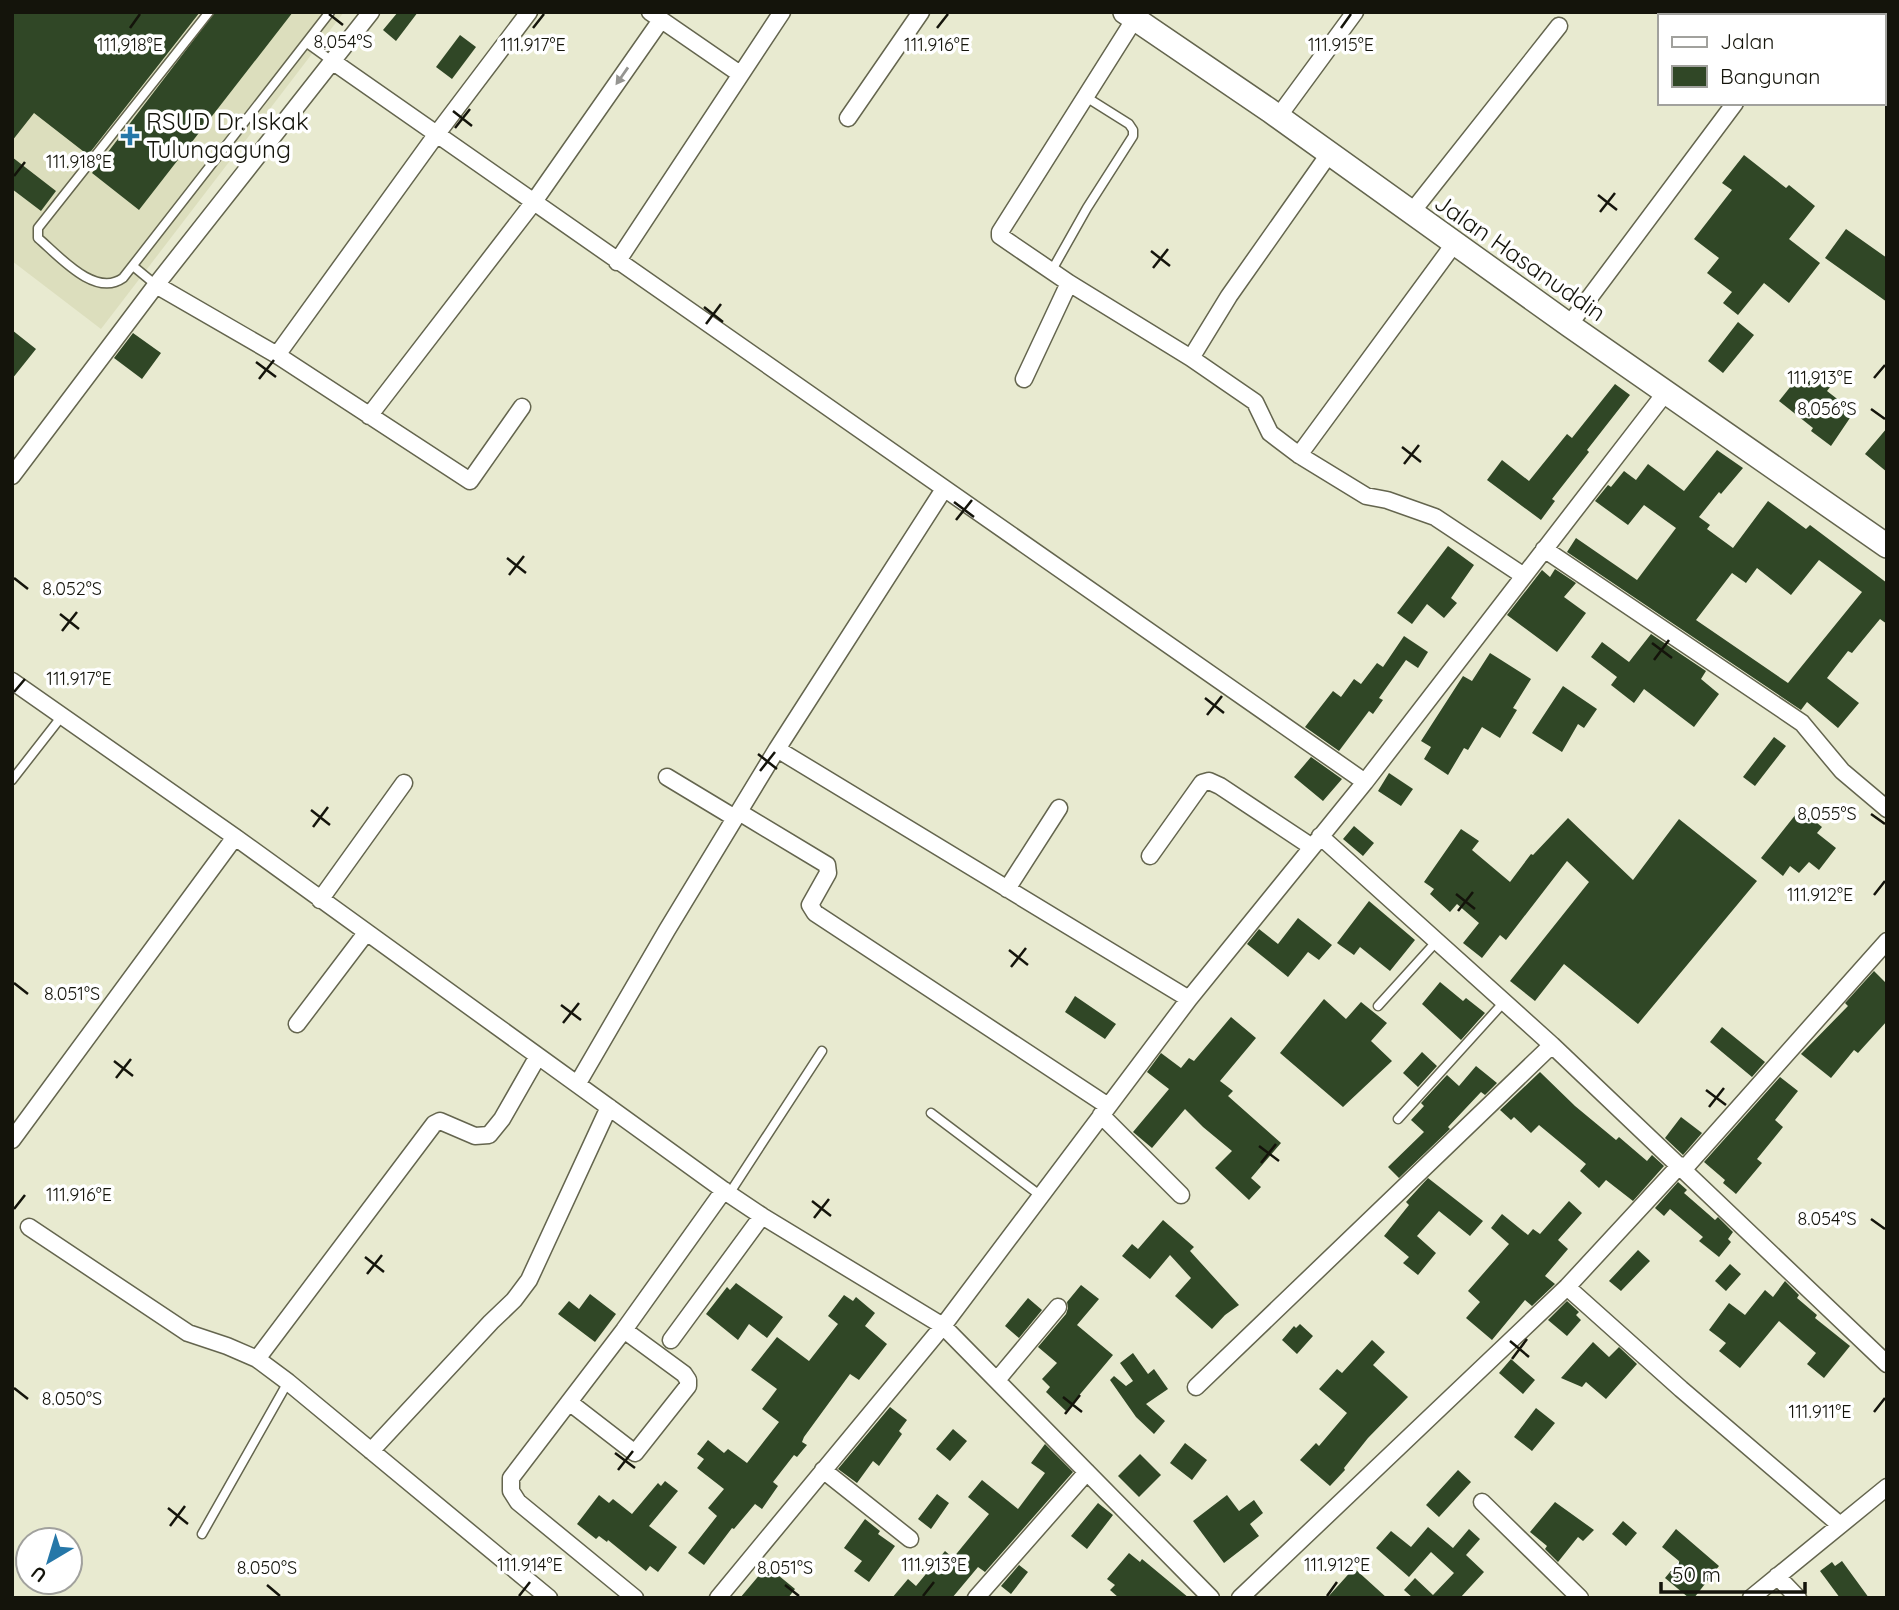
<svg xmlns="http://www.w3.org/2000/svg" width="1899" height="1610" viewBox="0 0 1899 1610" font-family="Quicksand,sans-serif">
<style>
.built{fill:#dcdebd}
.building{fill:#304726;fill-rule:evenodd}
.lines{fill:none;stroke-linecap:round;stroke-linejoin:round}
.service-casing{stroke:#64654e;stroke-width:11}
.minor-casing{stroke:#64654e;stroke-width:19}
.secondary-casing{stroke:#64654e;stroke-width:26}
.service{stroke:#fff;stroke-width:8}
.minor{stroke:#fff;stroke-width:16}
.secondary{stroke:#fff;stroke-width:23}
.oneway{fill:#959591}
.ticks{fill:none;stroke:#14140b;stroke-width:2.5}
.poi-dot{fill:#2577a8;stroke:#fff;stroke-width:2.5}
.labels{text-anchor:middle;stroke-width:7;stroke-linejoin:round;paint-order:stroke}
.poi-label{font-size:24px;fill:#14140b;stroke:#fff;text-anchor:start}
.street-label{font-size:24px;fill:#14140b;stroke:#fff}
.ticks-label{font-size:18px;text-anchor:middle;fill:#14140b;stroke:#fff;stroke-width:7;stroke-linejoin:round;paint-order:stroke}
</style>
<rect width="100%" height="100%" fill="#e8ead0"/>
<!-- built -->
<path class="built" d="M12,12H344L101,329L12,261Z"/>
<!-- building -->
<path class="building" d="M12,12H200L88,155L34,113L12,141Z
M215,12H293L139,210L92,173Z
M398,12H418L396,41L383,30Z
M460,35L476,47L452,79L436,67Z
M1744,155L1786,188L1789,185L1815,206L1789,239L1820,263L1789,303L1764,283L1738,315L1723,303L1732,292L1707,273L1719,258L1694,239L1732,190L1722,183Z
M12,157L56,191L41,211L12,189Z
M1846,229L1887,258V302L1825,258Z
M1738,322L1754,335L1723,373L1708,361Z
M12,330L36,349L12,379Z
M133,333L161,353L142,379L114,358Z
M1803,371L1815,381L1821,373L1834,382L1827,391L1854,412L1831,446L1811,431L1813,428L1779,401Z
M1615,384L1630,395L1587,450L1589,452L1552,499L1555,501L1541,520L1487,480L1502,460L1529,481L1567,434L1572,438Z
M1887,428V472L1865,454Z
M1717,450L1743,468L1721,494L1719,492L1699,517L1710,525L1707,529L1733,548L1768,501L1806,529L1810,525L1887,583V624L1880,619L1852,653L1848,651L1827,678L1859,703L1838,728L1807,702L1801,710L1567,552L1576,538L1637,580L1676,528L1644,505L1628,525L1595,501L1608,485L1611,487L1624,471L1636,480L1648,464L1684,491ZM1819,560L1862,592L1788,683L1696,620L1732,573L1746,583L1757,568L1791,595Z
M1448,546L1474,565L1451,598L1457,603L1444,618L1427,604L1412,624L1397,613Z
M1555,569L1576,583L1564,597L1586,613L1557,652L1507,615L1542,570L1550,577Z
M1651,634L1706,671L1701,679L1719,694L1694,727L1644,689L1634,703L1611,685L1617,677L1591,657L1602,642L1629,662Z
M1404,636L1428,652L1418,668L1406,660L1379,698L1383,700L1373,714L1369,711L1339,751L1305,727L1333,691L1341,697L1354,679L1361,684L1377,663L1383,667Z
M1490,653L1531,679L1513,708L1517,710L1500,738L1482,727L1468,750L1464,748L1448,775L1424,759L1431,747L1421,741L1463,676L1472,681Z
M1563,686L1597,709L1584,728L1578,724L1562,752L1532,733Z
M1774,737L1786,746L1755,786L1743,777Z
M1311,757L1342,779L1323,801L1294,777Z
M1389,773L1413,789L1401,806L1378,791Z
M1800,809L1822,827L1817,833L1836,848L1819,870L1809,862L1799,873L1790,866L1783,876L1761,858Z
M1568,818L1633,880L1679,819L1757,881L1638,1024L1564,964L1535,1001L1510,981L1589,882L1567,861L1506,940L1500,935L1482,958L1463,943L1479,923L1457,904L1450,912L1430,894L1434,889L1424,882L1461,829L1479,841L1472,850L1510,882L1531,854L1533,855Z
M1354,826L1374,843L1363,856L1343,839Z
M1369,901L1415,940L1390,971L1360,947L1354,955L1337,943Z
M1298,918L1332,945L1319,960L1308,952L1288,977L1247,944L1259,929L1278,944Z
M1874,971L1887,984V1021L1858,1053L1854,1050L1831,1078L1801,1054L1848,1006L1845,1003Z
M1440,982L1463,1001L1466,998L1485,1013L1461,1040L1422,1004Z
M1075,996L1116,1024L1105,1039L1065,1012Z
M1324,999L1346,1019L1361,1002L1387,1023L1371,1041L1392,1061L1343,1107L1280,1053Z
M1231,1017L1256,1038L1220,1081L1233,1091L1228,1096L1281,1143L1251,1178L1261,1187L1249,1200L1215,1168L1232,1151L1203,1127L1185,1109L1152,1148L1133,1132L1169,1089L1147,1072L1161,1053L1181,1068L1189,1058L1194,1061Z
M1722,1027L1765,1062L1752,1077L1710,1042Z
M1422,1052L1437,1066L1418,1087L1403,1073Z
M1476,1066L1497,1083L1485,1095L1481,1092L1448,1127L1450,1129L1399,1178L1388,1167L1424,1132L1411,1120L1424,1106L1421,1103L1447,1075L1459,1086Z
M1540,1072L1575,1106L1616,1140L1619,1137L1647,1161L1652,1155L1664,1166L1633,1201L1606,1180L1599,1188L1580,1171L1586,1164L1539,1125L1531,1133L1514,1117L1511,1120L1500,1110Z
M1780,1077L1798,1091L1775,1120L1783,1127L1757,1159L1762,1163L1736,1194L1723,1183L1725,1180L1704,1162Z
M1681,1117L1702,1133L1683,1155L1665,1138Z
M1428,1178L1483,1221L1470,1236L1439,1211L1417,1236L1436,1253L1418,1275L1403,1263L1409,1257L1384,1236L1409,1205L1406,1202Z
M1678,1182L1687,1190L1684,1193L1715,1220L1718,1217L1733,1232L1728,1239L1731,1242L1719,1257L1699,1241L1703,1237L1670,1209L1664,1216L1655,1208Z
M1569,1201L1582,1213L1558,1240L1568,1249L1545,1276L1555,1284L1532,1306L1525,1300L1492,1340L1466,1318L1480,1302L1468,1291L1509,1244L1491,1228L1502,1214L1528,1235L1533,1229L1540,1234Z
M1163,1220L1194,1247L1190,1251L1239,1305L1225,1315L1212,1329L1175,1296L1191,1278L1170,1255L1150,1279L1122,1256L1132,1244L1138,1249Z
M1638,1250L1650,1261L1621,1291L1609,1281Z
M1730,1264L1741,1274L1726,1291L1715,1281Z
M1785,1281L1799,1295L1797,1298L1817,1315L1815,1318L1850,1346L1824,1378L1807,1364L1816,1353L1779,1321L1740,1368L1719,1351L1726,1343L1709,1330L1729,1303L1745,1315L1765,1290L1773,1297Z
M736,1283L783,1317L767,1338L749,1324L738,1340L706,1314L727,1287L730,1290Z
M1081,1285L1099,1299L1077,1325L1113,1355L1066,1411L1046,1392L1050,1387L1042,1379L1057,1363L1038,1347L1066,1314L1068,1308L1067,1302Z
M590,1294L616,1314L595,1342L558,1314L569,1301L579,1309Z
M844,1295L853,1301L856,1297L875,1313L865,1326L887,1344L859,1380L850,1374L804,1437L802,1442L807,1445L797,1457L794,1455L773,1482L778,1486L762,1509L755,1504L734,1529L732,1528L704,1565L688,1553L717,1516L708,1508L724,1489L697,1468L704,1459L697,1454L708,1440L724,1453L728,1449L747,1463L779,1422L762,1409L777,1389L751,1370L777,1337L809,1361L838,1324L828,1316Z
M1028,1298L1042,1310L1019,1338L1005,1326Z
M1567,1301L1579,1312L1576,1315L1581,1320L1567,1336L1548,1320Z
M1300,1324L1313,1336L1297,1354L1282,1340L1294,1326L1296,1328Z
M1372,1340L1385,1352L1373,1365L1408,1397L1368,1438L1344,1468L1345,1470L1330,1486L1300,1460L1316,1443L1319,1446L1347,1413L1319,1389L1337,1369L1342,1373Z
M1593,1342L1609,1357L1619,1347L1637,1364L1606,1399L1586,1382L1582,1387L1561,1378Z
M1133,1353L1148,1374L1154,1369L1168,1389L1146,1404L1165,1421L1154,1434L1136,1417L1110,1380L1114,1376L1126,1386L1133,1381L1120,1363Z
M1511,1359L1535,1380L1523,1394L1499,1373Z
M890,1407L907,1420L899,1431L902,1434L879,1466L873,1461L857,1483L838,1469Z
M1536,1408L1555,1423L1532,1451L1514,1437Z
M953,1429L967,1441L950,1461L936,1449Z
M1185,1443L1207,1460L1192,1480L1170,1463Z
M1045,1444L1073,1472L985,1572L978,1567L952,1598H892L908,1579L916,1586L945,1551L953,1558L989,1514L968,1497L982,1480L1018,1509L1045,1473L1031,1463Z
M1140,1454L1161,1475L1139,1497L1118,1476Z
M1458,1470L1471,1482L1439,1517L1426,1505Z
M665,1481L678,1491L649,1526L677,1547L658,1572L650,1566L646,1571L608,1540L607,1542L599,1536L596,1539L577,1524L599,1495L609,1503L613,1499L632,1514L658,1483L661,1486Z
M937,1494L949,1503L931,1529L918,1519Z
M1227,1495L1239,1511L1254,1500L1263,1513L1250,1524L1259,1536L1224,1563L1193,1521Z
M1555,1502L1594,1530L1583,1541L1578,1537L1558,1562L1545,1549L1547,1546L1530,1532Z
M1098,1503L1113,1515L1087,1549L1071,1536Z
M865,1519L880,1531L878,1534L895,1546L869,1582L854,1571L862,1561L844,1548Z
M1623,1521L1637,1533L1626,1546L1612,1534Z
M1428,1527L1453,1548L1469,1529L1480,1539L1466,1555L1484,1572L1460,1598H1413L1404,1590L1415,1578L1433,1595L1454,1573L1431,1552L1409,1577L1376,1548L1391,1531L1411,1547Z
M1676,1529L1719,1566L1694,1598H1689L1665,1578L1679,1561L1662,1547Z
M1129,1553L1140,1562L1142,1559L1189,1598H1119L1110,1590L1115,1585L1107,1579Z
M1842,1561L1869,1598H1840L1820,1571L1832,1562L1835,1566Z
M1019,1565L1028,1572L1011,1594L1001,1586Z
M767,1566L795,1589L788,1598H740Z
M1354,1568L1387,1598H1327Z"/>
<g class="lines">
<!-- service casing -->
<g class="service-casing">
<path id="service" d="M209,12L38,228V238C59,256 95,298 123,278L330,12
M307,43L332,61
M133,266L156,285
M1052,270L1087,208L1133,136V130L1129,124L1086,97
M12,780L62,716
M1378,1006L1436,942
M931,1113L1041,1196
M1398,1119L1504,1002
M729,1194L822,1051
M202,1534L288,1382"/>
</g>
<!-- minor casing -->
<g class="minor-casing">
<path id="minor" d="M650,12L740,74
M1139,12L1000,232V236L1069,283L1191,358L1255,402L1270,433L1299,455L1366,496L1387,500L1435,517L1524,576
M1801,16L1804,12
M332,61L1365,782
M1278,117L1355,12
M848,118L921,12
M1411,213L1559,26
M617,262L782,12
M156,285L277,355L470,481L522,407
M1569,325L1735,103
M277,355L436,135L529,12
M1191,358L1229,296L1329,154
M1024,379L1069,283
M369,416L533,203L661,20
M1299,455L1454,244
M12,476L156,285L371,12
M1544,549L1802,723L1842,771L1887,809
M12,681L235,837L729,1194L762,1216L943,1326L1211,1598
M777,749L1189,999
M667,777L735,818
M739,812L827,865L828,873L810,905L815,913L1108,1106
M1320,836L1552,1045L1887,1364
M1150,856L1202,783L1209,781L1220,786L1312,847
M1007,889L1059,808
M320,900L404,783
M297,1024L366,933
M538,1056L502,1119L489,1135L475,1136L440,1121L434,1124L257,1359L288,1382L549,1598
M578,1083L667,930L777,749L944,489
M1101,1115L1181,1195
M12,1140L235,837
M1684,1169L1887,941
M29,1227L188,1333L227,1346L257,1359
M1567,1287L1681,1389L1840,1525
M671,1340L762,1216
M997,1380L1058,1307
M1196,1387L1552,1045
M569,1402L635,1453L688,1386V1380L684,1374L624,1330
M371,1451L491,1322L514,1300L529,1280L609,1107
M823,1470L910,1539
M1482,1502L1580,1598
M1777,1576L1798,1598
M635,1598L518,1502L511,1491V1478L624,1330L724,1190
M718,1598L943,1326L1189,999L1365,782L1666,392
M976,1598L1087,1472
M1240,1598L1567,1287L1680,1165
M1751,1598L1887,1487"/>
</g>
<!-- secondary casing -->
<g class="secondary-casing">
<path id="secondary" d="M1125,12L1269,110L1569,325L1887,546"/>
</g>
<!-- service -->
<use href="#service" class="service"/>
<!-- minor -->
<use href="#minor" class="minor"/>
<!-- secondary -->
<use href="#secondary" class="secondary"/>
</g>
<!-- one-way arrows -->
<defs><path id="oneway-solid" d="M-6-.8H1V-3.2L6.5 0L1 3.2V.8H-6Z" transform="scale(1.75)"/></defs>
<use class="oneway" href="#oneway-solid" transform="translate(622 76) rotate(125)"/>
<!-- ticks -->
<path class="ticks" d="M329,14L343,25M130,28L140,14M533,28L544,14M937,28L948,14M1341,28L1351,14M453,111L472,126M455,128L470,109M14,176L25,162M1598,195L1617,210M1600,212L1615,193M1151,251L1170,266M1153,268L1168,249M704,307L723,322M706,324L721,304M256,362L276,377M1874,378L1885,365M259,379L274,360M1871,409L1885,419M1402,447L1421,462M1404,464L1419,445M954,502L974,517M956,520L972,500M507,558L526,573M509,575L524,556M14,578L28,589M60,614L79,629M62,631L77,612M1652,643L1672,658M1654,660L1669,640M14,692L25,679M1205,698L1224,713M1207,715L1222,696M758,754L777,769M760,771L775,752M311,810L330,825M1871,814L1885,824M313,827L328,807M1456,894L1475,909M1874,895L1885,881M1458,911L1473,892M1009,950L1028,965M1011,967L1026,948M14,983L28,994M561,1005L581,1020M563,1023L579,1003M114,1061L133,1076M116,1078L131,1059M1706,1090L1726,1105M1709,1107L1724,1088M1259,1146L1279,1161M1261,1163L1276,1144M812,1201L831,1216M14,1209L25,1195M814,1218L829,1199M1871,1219L1885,1229M365,1257L384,1272M367,1274L382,1255M1510,1341L1529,1357M1512,1359L1527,1339M14,1388L28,1399M1063,1397L1082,1412M1874,1412L1885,1398M1065,1414L1080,1395M615,1453L635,1468M618,1470L633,1451M168,1508L188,1524M170,1526L185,1506M267,1585L280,1596M785,1585L799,1596M519,1596L530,1582M923,1596L934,1582M1327,1596L1337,1582"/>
<!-- markers -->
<path class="poi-dot" d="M126.5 125.5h7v7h7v7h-7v7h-7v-7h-7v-7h7z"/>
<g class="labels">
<!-- poi labels -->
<g class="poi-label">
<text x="146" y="130">RSUD Dr. Iskak<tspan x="146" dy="28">Tulungagung</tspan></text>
</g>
<!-- street labels -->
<g class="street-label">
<text transform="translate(1520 258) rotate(35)" y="8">Jalan Hasanuddin</text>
</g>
</g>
<g class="ticks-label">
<text x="343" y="48">8.054°S</text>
<text x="130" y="51">111.918°E</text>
<text x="533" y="51">111.917°E</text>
<text x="937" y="51">111.916°E</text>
<text x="1341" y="51">111.915°E</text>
<text x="79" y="168">111.918°E</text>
<text x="1820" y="384">111.913°E</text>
<text x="1827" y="415">8.056°S</text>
<text x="72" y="595">8.052°S</text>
<text x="79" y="685">111.917°E</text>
<text x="1827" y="820">8.055°S</text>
<text x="1820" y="901">111.912°E</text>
<text x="72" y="1000">8.051°S</text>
<text x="79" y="1201">111.916°E</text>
<text x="1827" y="1225">8.054°S</text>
<text x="72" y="1405">8.050°S</text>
<text x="1820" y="1418">111.911°E</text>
<text x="530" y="1571">111.914°E</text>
<text x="934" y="1571">111.913°E</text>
<text x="1337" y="1571">111.912°E</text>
<text x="267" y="1574">8.050°S</text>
<text x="785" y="1574">8.051°S</text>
</g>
<!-- border -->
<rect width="1899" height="1610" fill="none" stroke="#14140b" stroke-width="28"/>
<!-- legend -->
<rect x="1658" y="14" width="228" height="91" fill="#ffffff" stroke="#a1a19d" stroke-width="2"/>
<rect x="1672" y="37" width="35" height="10" fill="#ffffff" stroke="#a1a19d" stroke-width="2"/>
<text x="1720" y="49" font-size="21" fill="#14140b">Jalan</text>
<rect x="1672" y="66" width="35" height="21" fill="#304726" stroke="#a1a19d" stroke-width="2"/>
<text x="1720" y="84" font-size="21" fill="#14140b">Bangunan</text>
<!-- north arrow -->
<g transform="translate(49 1561) rotate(218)"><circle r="33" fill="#ffffff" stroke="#a1a19d" stroke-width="2"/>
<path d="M0-5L12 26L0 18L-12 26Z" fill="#2577a8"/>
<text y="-10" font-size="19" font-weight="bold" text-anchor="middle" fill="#14140b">U</text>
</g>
<!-- scale -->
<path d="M1661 1582v10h144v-10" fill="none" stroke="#14140b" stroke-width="3.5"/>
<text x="1672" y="1582" font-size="21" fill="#14140b" stroke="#ffffff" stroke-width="5" paint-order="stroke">50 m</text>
</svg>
